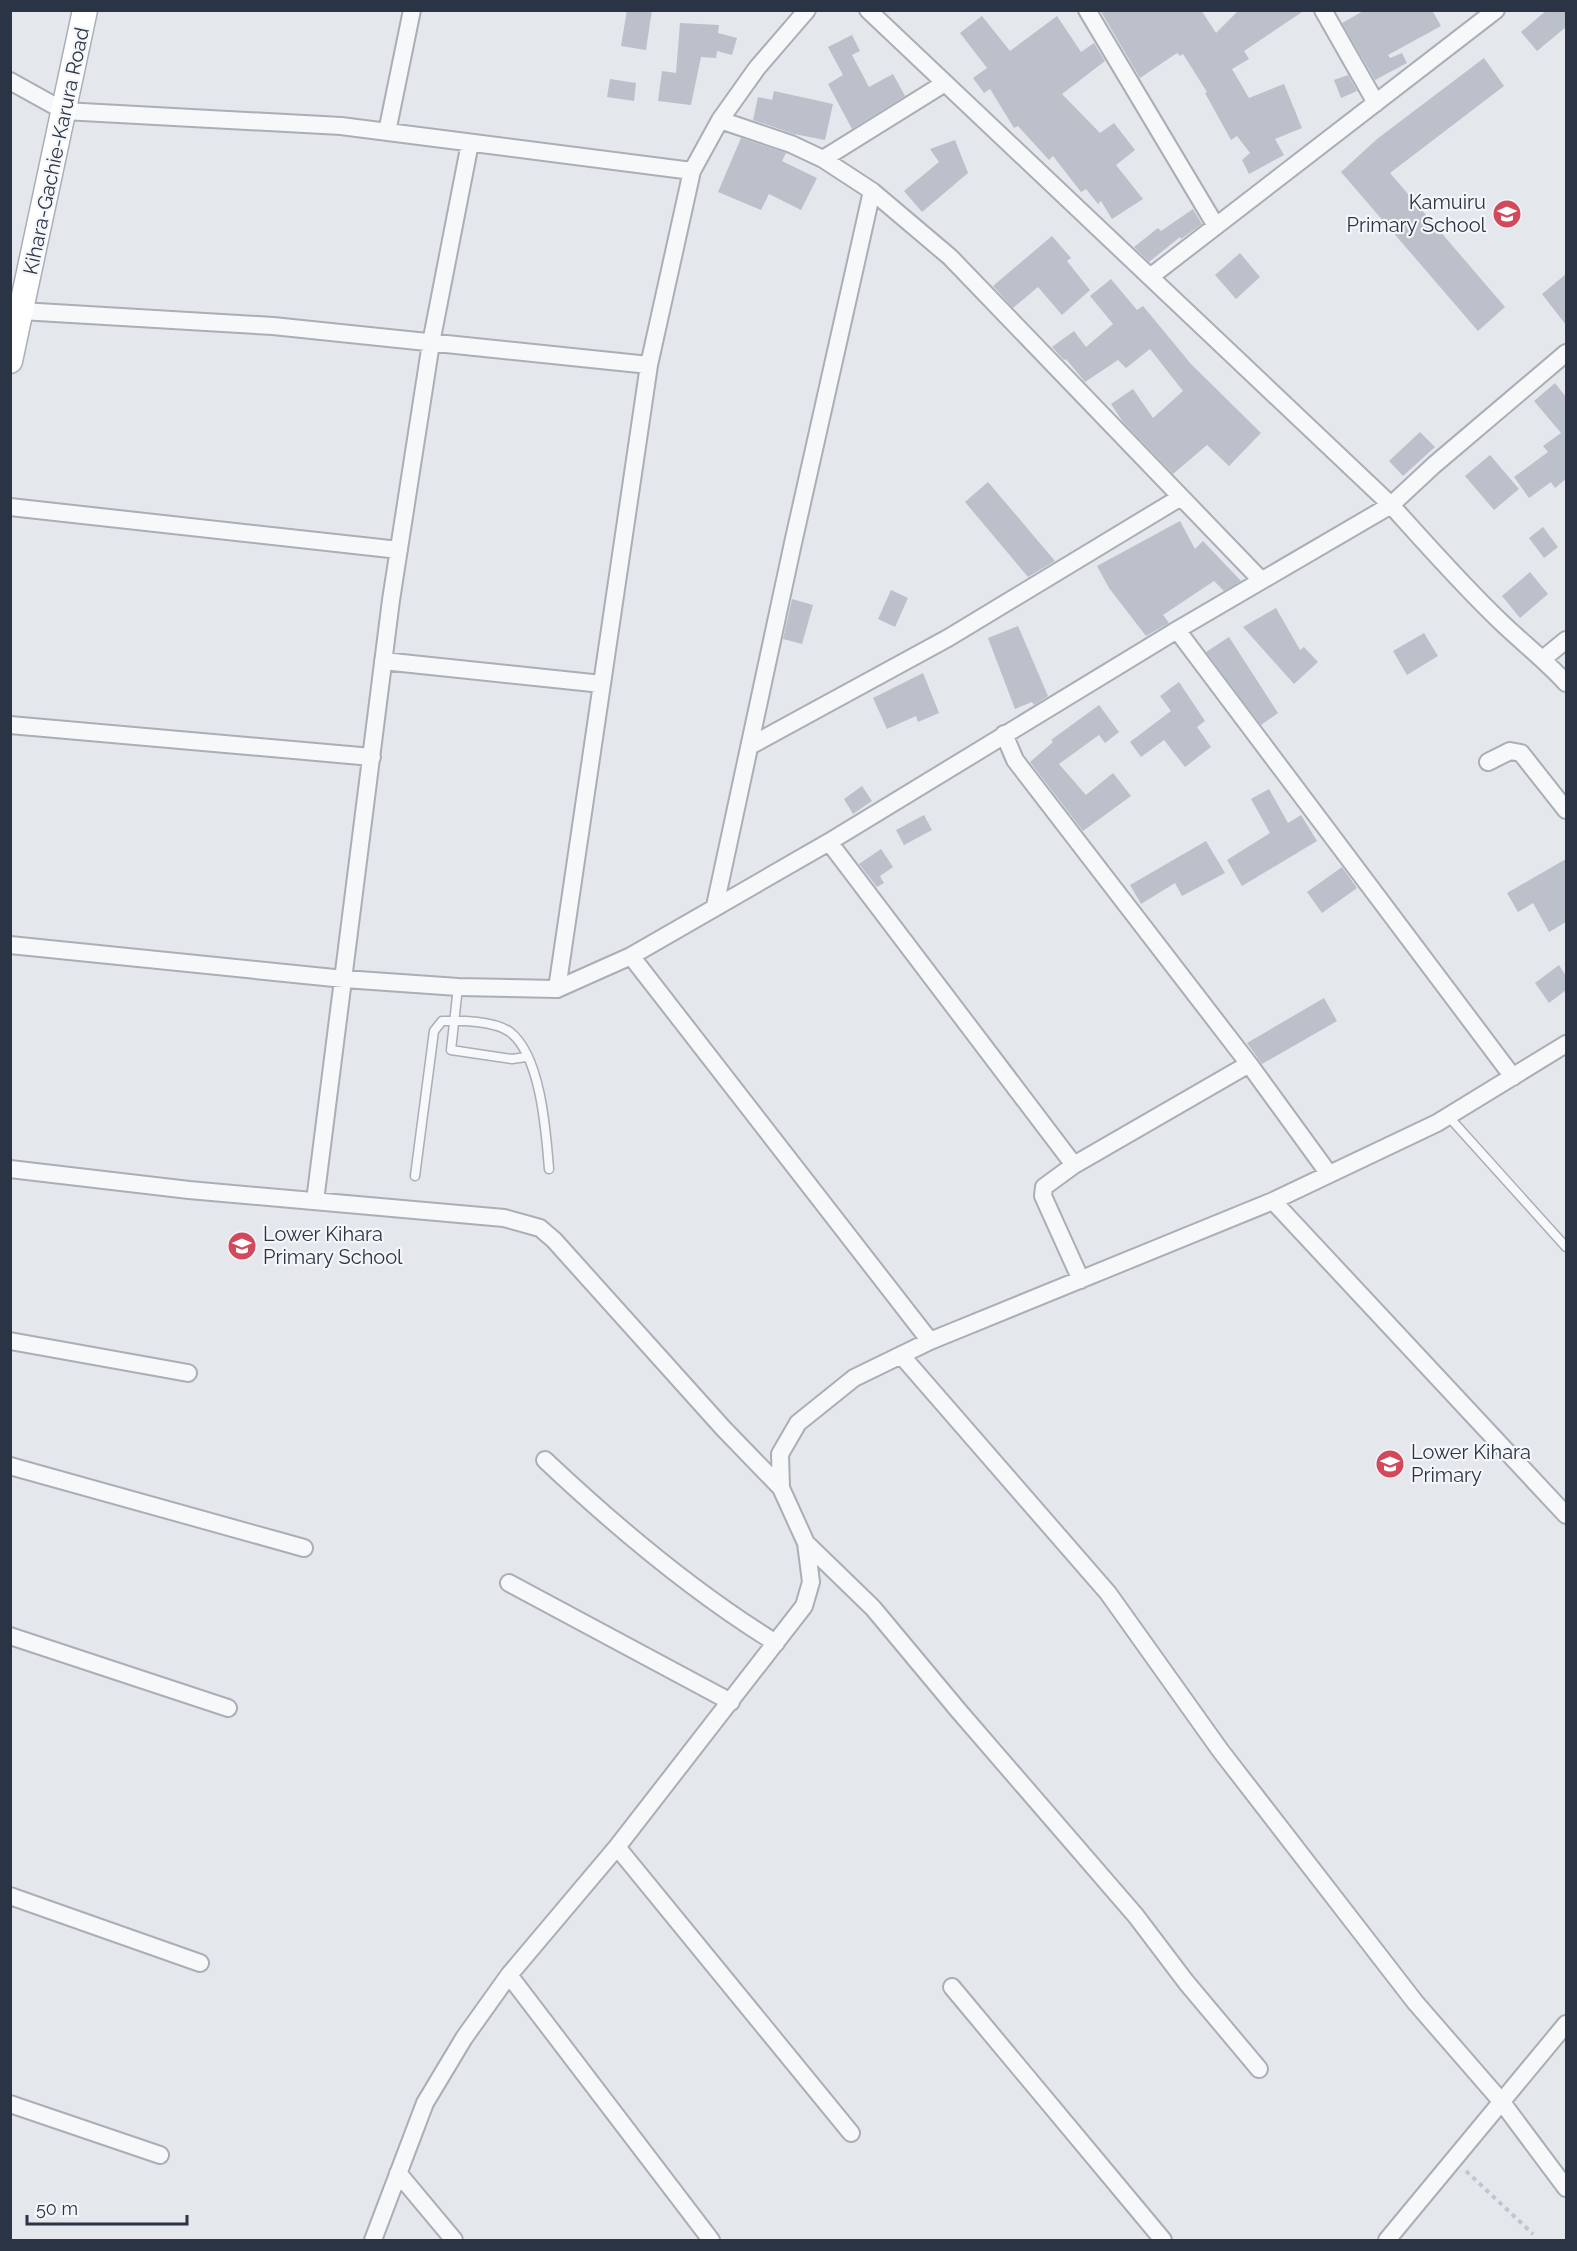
<svg xmlns="http://www.w3.org/2000/svg" width="1577" height="2251" viewBox="0 0 1577 2251" font-family="Raleway,sans-serif">
<style>
.building{fill:#bbc0ca}
.lines{fill:none;stroke-linecap:round;stroke-linejoin:round}
.lane-casing{stroke:#a9aeb7;stroke-width:11}
.street-casing{stroke:#a9aeb7;stroke-width:20}
.secondary-casing{stroke:#a9aeb7;stroke-width:27}
.path{stroke:#c2c5cb;stroke-width:4;stroke-dasharray:4.5 4.5;stroke-linecap:butt}
.lane{stroke:#f7f8fa;stroke-width:8}
.street{stroke:#f7f8fa;stroke-width:16}
.secondary{stroke:#fff;stroke-width:24}
.labels{text-anchor:middle;stroke-width:4.5;stroke-linejoin:round;paint-order:stroke}
.street-label{font-size:20px;fill:#2b3445;stroke:#f4f6f9}
.poi-label{font-size:20px;fill:#2b3445;stroke:#f4f6f9;text-anchor:start}
</style>
<rect width="100%" height="100%" fill="#e4e7ec"/>
<!-- building -->
<path class="building" d="M627,10H652L646,50L621,46Z
M1100,10H1201L1216,33L1239,10H1305L1244,51L1249,59L1232,69L1249,98L1284,84L1302,128L1275,139L1284,155L1249,174L1242,160L1250,153L1237,136L1231,140L1205,93L1207,92L1183,54L1180,56L1177,53L1140,78Z
M1365,10H1432L1441,26L1388,55L1390,58L1402,53L1407,63L1375,80L1342,23Z
M1547,10H1566V27L1537,51L1521,32Z
M982,16L1010,51L1057,16L1081,52L1094,43L1105,61L1062,94L1100,133L1114,123L1135,150L1116,165L1143,199L1112,219L1101,201L1098,204L1086,189L1081,192L1053,156L1049,160L1018,126L1014,128L990,89L984,93L973,78L987,68L960,33Z
M680,23L719,25L718,33L737,38L732,55L717,51L716,58L701,57L691,105L658,101L662,71L676,73Z
M852,35L860,51L852,55L869,87L893,74L905,96L852,129L828,84L843,75L828,47Z
M1484,58L1504,86L1390,173L1505,307L1478,331L1341,172L1377,139Z
M1348,75L1357,91L1341,98L1334,80Z
M610,79L636,83L634,101L607,97Z
M774,91L833,104L825,140L794,134L753,120L758,97L772,100Z
M741,138L786,153L782,161L817,178L801,210L769,194L761,210L718,192Z
M955,140L968,173L922,212L904,191L939,162L930,149Z
M1193,209L1202,224L1181,239L1180,237L1149,262L1134,247L1158,228L1161,231Z
M1052,236L1071,258L1067,261L1090,290L1062,315L1038,287L1013,308L993,286Z
M1240,253L1260,277L1236,299L1215,275Z
M1566,274V325L1542,294Z
M1111,279L1137,310L1143,306L1191,364L1261,433L1229,466L1207,445L1173,474L1123,422L1111,404L1133,389L1153,418L1183,391L1150,349L1126,368L1118,360L1085,382L1066,359L1064,360L1052,347L1074,331L1086,347L1113,324L1090,296Z
M1555,383L1566,397V479L1555,488L1551,482L1529,498L1514,477L1548,452L1543,446L1561,433L1534,401Z
M1420,432L1435,447L1403,476L1389,461Z
M1490,455L1519,489L1494,510L1465,476Z
M988,482L1055,561L1028,577L965,502Z
M1180,521L1195,549L1203,541L1241,581L1224,591L1214,581L1163,615L1169,623L1146,636L1109,588L1097,566Z
M1543,527L1558,547L1544,558L1529,538Z
M1530,572L1548,594L1520,618L1502,596Z
M891,590L908,598L895,627L878,619Z
M792,599L813,605L802,644L783,639Z
M1276,608L1300,650L1304,647L1318,662L1294,684L1243,627Z
M1018,626L1048,696L1034,705L1032,702L1015,709L988,638Z
M1424,633L1438,656L1407,675L1393,651Z
M1229,637L1278,713L1261,725L1206,652Z
M923,673L939,713L918,722L916,716L887,729L873,698Z
M1179,682L1205,721L1197,727L1211,747L1185,767L1164,740L1141,757L1130,742L1171,711L1160,696Z
M1099,705L1119,732L1105,743L1099,735L1059,764L1086,795L1113,773L1131,796L1083,831L1030,762L1053,742L1051,740Z
M862,786L872,801L853,814L844,799Z
M1269,789L1288,823L1301,815L1317,841L1242,886L1227,860L1270,833L1251,799Z
M924,815L932,830L904,845L896,830Z
M1206,841L1225,873L1182,896L1175,883L1141,904L1130,885Z
M881,849L893,867L880,876L884,883L877,887L859,864Z
M1566,859V922L1549,932L1533,903L1518,912L1507,893Z
M1342,867L1357,888L1322,913L1307,892Z
M1559,965L1566,976V990L1549,1003L1535,983Z
M1324,998L1337,1021L1262,1064L1247,1043Z"/>
<g class="lines">
<!-- lane casing -->
<g class="lane-casing">
<path id="lane" d="M458,987L451,1050L512,1059L526,1057
M1448,1116L1566,1247
M415,1176L434,1031L442,1021C460,1020 495,1021 510,1032C541,1056 546,1132 549,1169"/>
</g>
<!-- street casing -->
<g class="street-casing">
<path id="street" d="M868,10L1391,505C1427,545 1463,586 1502,623C1524,644 1546,661 1566,683
M1087,10L1216,226
M1323,10L1376,103
M10,81L64,111L341,126L692,171
M387,132L412,10
M823,159L945,83
M872,191L950,257L1261,580
M1150,277L1496,10
M21,311L273,326L649,365
M10,507L399,550
M1177,630L1513,1077
M1544,658L1566,640
M383,661L602,684
M10,725L372,757
M1004,734L1015,760L1249,1064L1329,1174
M750,746L948,638L1181,497
M1488,762L1510,751L1521,753L1566,810
M829,842L1074,1165
M715,906L793,543L872,191L823,159L791,144L720,120
M10,945L344,979L458,987L557,989L631,956L829,842L1177,630L1391,505L1434,465L1566,353
M631,956L930,1341
M557,989L649,365L692,171L720,120L757,68L807,10
M10,1169L189,1190L504,1218L540,1228L554,1240L723,1428L781,1488
M315,1201L391,600L431,343L470,143
M1273,1201L1566,1515
M1081,1280L1043,1196L1044,1187L1074,1165L1249,1064
M10,1341L188,1373
M901,1355L1108,1593L1220,1750L1415,2002L1501,2101L1566,2188
M545,1460C616,1527 693,1592 776,1643
M10,1466L304,1548
M806,1543L873,1608L958,1710L1136,1916L1186,1982L1259,2069
M509,1583L731,1702
M10,1636L228,1708
M617,1847L851,2133
M10,1896L200,1963
M509,1975L711,2240
M952,1987L1163,2240
M10,2104L160,2155
M398,2173L454,2240
M373,2240L425,2103L464,2038L509,1975L617,1847L804,1606L811,1582L806,1543L781,1488L780,1454L798,1423L854,1378L930,1341L1273,1201L1437,1123L1566,1044
M1387,2240L1566,2024"/>
</g>
<!-- secondary casing -->
<g class="secondary-casing">
<path id="secondary" d="M10,361L85,10"/>
</g>
<!-- path -->
<path class="path" d="M1466,2171L1533,2234"/>
<!-- lane -->
<use href="#lane" class="lane"/>
<!-- street -->
<use href="#street" class="street"/>
<!-- secondary -->
<use href="#secondary" class="secondary"/>
</g>
<!-- icons -->
<defs>
<g id="school-disc" transform="scale(1.5)"><circle r="9.5" fill="#d1495b" stroke="#f4f6f9"/><path d="M0-5L7-2L0 1L-7-2ZM-4 1L0 2.5L4 1V4Q0 6-4 4Z" fill="#fff"/></g>
</defs>
<g fill-rule="evenodd">
<use href="#school-disc" x="1507" y="214"/>
<use href="#school-disc" x="242" y="1246"/>
<use href="#school-disc" x="1390" y="1464"/>
</g>
<g class="labels">
<!-- street labels -->
<g class="street-label">
<text transform="translate(56 151) rotate(-78)" y="7">Kihara-Gachie-Karura Road</text>
</g>
<!-- poi labels -->
<g class="poi-label">
<text x="1486" y="209" text-anchor="end">Kamuiru<tspan x="1486" dy="23">Primary School</tspan></text>
<text x="263" y="1241">Lower Kihara<tspan x="263" dy="23">Primary School</tspan></text>
<text x="1411" y="1459">Lower Kihara<tspan x="1411" dy="23">Primary</tspan></text>
</g>
</g>
<!-- border -->
<rect width="1577" height="2251" fill="none" stroke="#2b3445" stroke-width="24"/>
<!-- scale -->
<path d="M27 2215v9h160v-9" fill="none" stroke="#2b3445" stroke-width="3"/>
<text x="36" y="2215" font-size="18" fill="#2b3445" stroke="#f4f6f9" stroke-width="4.5" paint-order="stroke">50 m</text>
</svg>
